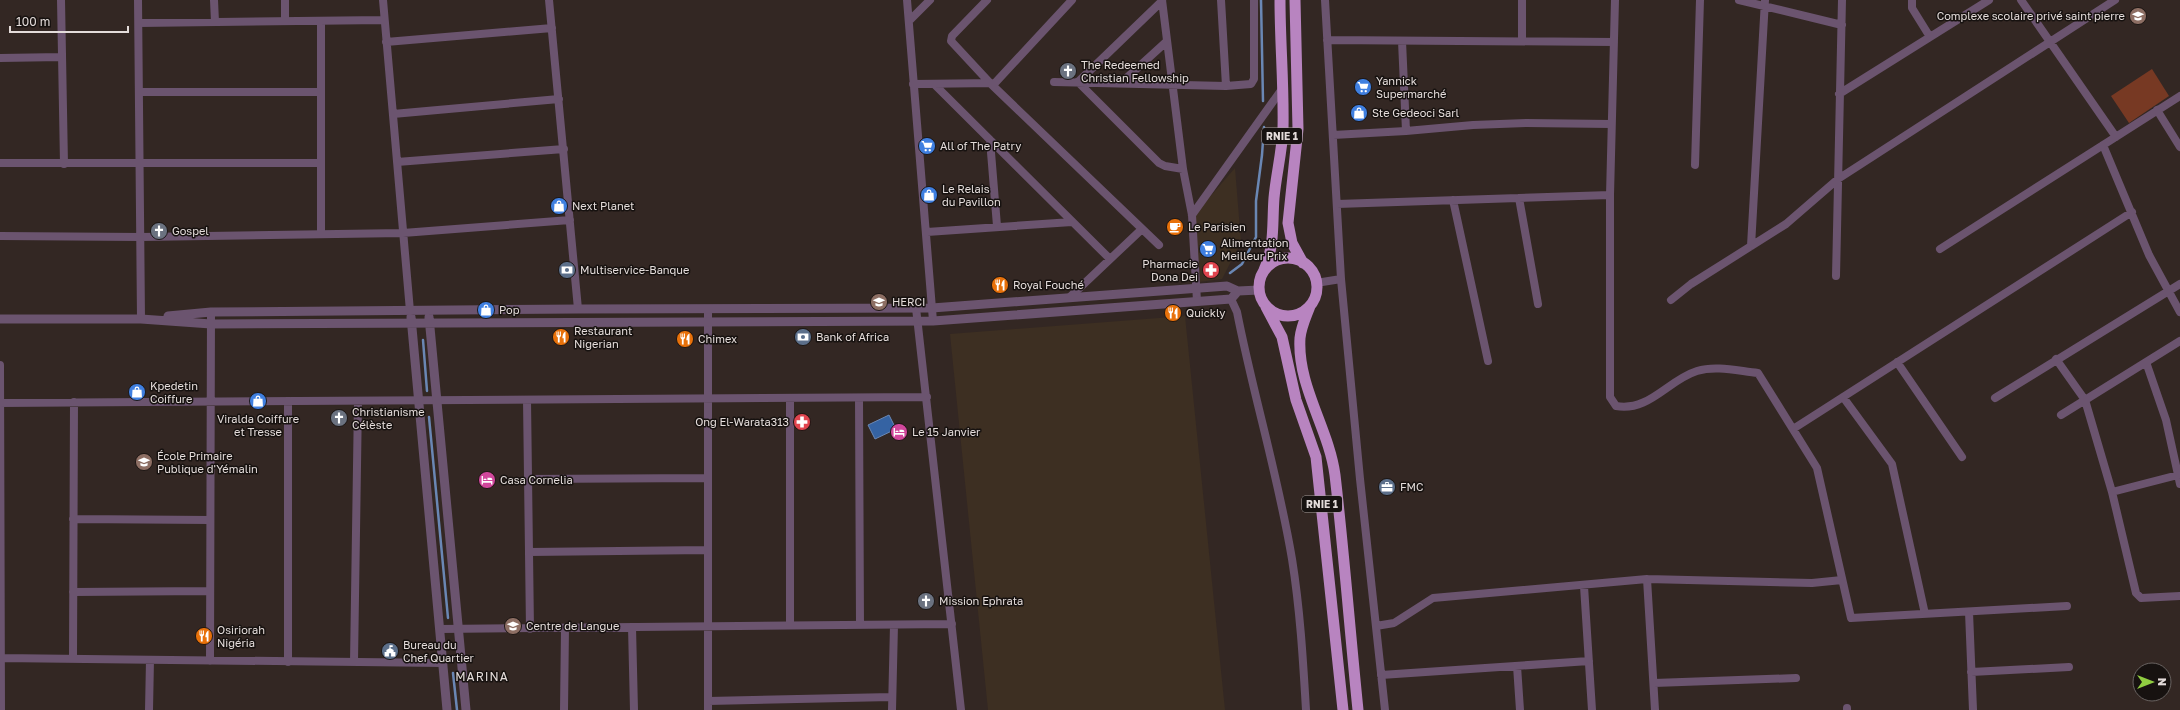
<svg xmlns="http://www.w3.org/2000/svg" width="2180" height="710" viewBox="0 0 2180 710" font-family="'Golos Text',sans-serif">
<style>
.commercial{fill:#3d2f22}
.green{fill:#773923}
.water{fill:#3563a3;stroke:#6a87b4}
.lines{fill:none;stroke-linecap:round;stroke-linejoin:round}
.stream{stroke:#6a87b4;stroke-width:2.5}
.minor{stroke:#6b546f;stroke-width:8}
.tertiary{stroke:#6b546f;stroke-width:9}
.trunk{stroke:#b884c0;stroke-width:11}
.labels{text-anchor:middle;stroke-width:3;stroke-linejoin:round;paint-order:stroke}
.shield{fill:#171210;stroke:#a69f9d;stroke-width:1}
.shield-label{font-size:10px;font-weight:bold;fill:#e4dcda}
.poi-label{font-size:11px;fill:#e4dcda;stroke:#171210;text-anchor:start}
.neighbourhood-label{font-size:12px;letter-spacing:1px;fill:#e4dcda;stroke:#171210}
</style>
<rect width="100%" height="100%" fill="#332723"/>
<!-- commercial -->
<path class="commercial" d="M1235,168L1241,242L1222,279L1199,282L1195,214Z
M1185,316L1225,710H988L950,334Z"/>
<!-- green -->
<path class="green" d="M2152,69L2169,96L2129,123L2111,96Z"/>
<!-- water -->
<path class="water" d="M889,415L896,429L875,439L868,425Z"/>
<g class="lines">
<!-- stream -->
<path class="stream" d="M1261,0L1263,101
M1230,273L1242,264L1256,237V201L1262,155L1264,127
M423,340L427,391
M429,417L448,618
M453,673L457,710"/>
<!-- minor -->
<path class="minor" d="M61,0L64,164
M138,0L141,319
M214,0L215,22
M383,0L410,311
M549,0L578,309
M907,0L933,321
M987,0L952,36L951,41L990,83L1159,245
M1162,0L1183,169L1192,215L1197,301
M1221,0L1226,86
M1325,0L1341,279L1360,479L1385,710
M1615,0L1610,195V397L1616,406C1649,412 1668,380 1697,371C1716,365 1738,371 1758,373L1817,468L1851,618L2067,606
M1739,0L1842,25
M1912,0V8L1930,37
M2021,0L2116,137
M1162,1L1078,82L1159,163L1165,166L1183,169
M285,21V0
M909,21L930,0
M139,23L384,20
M1327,40L1614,42
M1402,41L1406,131
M1522,41V0
M386,42L552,28
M0,58L62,57
M1054,82L1226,86L1251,84L1254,79V0
M1121,83L1166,42
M913,84L995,83L1072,0
M934,84L1110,259
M139,92H321
M1839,94L1989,0
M2157,110L2180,147
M393,114L559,99
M1333,135L1406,131L1473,125L1526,123L1611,124
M990,140L997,226
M2103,145L2149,255L2180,312
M397,162L564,149
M0,163H321
M1695,165L1700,0
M1519,198L1538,304
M1453,200L1488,361
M1337,204L1610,195
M1192,215L1282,89
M927,232L1072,222
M321,234V21
M0,236L141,237L403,233L570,220
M1751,246L1765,0
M1940,249L2180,96
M1836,276L1842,0
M1316,283L1341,279
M1070,297L1142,229
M1231,299L1237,312C1253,394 1278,475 1292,559C1300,609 1303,659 1306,710
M1671,300L1691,284L1786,224L1838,179L2115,0
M916,308L961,710
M708,309V710
M2056,359L2085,400L2112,492L2136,593L2141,598L2180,596
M1897,362L1962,457
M2146,362L2166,420L2180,484
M0,365L1,710
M1843,397L1892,464L1925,614
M790,398V625
M859,398L860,625
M1995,398L2180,284
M527,400L530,629
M288,401V662
M0,403L927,397
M2061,415L2180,341
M1793,429L2132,212
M529,479L708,478
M2112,492L2178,475
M73,519L210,520
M529,552L708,550
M1647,579L1655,710
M1584,586L1592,710
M73,592L210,591
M1969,612L1973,710
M1376,626L1394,623L1433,598L1647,579L1812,583L1842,580
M632,627L634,710
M440,629L952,624
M0,658L443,663
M73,659L74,402
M210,661L211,312
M354,662L358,401
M1517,666L1520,710
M1971,672L2069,667
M1381,675L1589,661
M1654,683L1796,678
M708,701L892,697
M1847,708V710
M149,710L150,660
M564,710L565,628
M892,710L894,625"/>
<!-- tertiary -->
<path class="tertiary" d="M168,316L211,312L578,309L932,308L1227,286L1238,291L1259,290
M411,317L447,710
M429,317L466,710
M0,319H141L211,324L933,321L1231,299L1238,291"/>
<!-- trunk -->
<path class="trunk" d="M1295,0L1298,129L1288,223L1292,243L1303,263
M1259 287a29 29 0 1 1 58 0a29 29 0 1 1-58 0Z
M1264,270C1275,246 1272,224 1274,198C1276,175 1282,152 1283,129C1284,86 1280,43 1280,0
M1310,306C1306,317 1301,327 1300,338C1297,386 1329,429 1335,475C1344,553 1350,632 1358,710
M1266,307L1282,337L1296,400L1316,457L1343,710"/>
</g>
<!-- icons -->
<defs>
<g id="school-disc" transform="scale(0.9)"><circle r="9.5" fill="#8d6e63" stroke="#171210"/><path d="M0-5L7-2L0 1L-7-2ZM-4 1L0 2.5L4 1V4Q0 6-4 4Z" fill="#fff"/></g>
<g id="church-disc" transform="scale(0.9)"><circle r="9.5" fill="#6b7280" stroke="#171210"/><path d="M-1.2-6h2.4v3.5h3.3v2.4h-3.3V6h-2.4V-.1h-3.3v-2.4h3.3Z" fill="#fff"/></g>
<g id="supermarket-disc" transform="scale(0.9)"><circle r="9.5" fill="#3f7fe0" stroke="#171210"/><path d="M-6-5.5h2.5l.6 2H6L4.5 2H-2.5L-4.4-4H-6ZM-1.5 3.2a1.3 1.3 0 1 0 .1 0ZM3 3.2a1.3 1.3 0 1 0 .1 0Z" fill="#fff"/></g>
<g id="shop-disc" transform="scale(0.9)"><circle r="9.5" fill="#3f7fe0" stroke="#171210"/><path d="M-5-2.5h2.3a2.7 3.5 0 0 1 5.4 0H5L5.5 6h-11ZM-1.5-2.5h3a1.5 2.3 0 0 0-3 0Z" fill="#fff"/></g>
<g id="cafe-disc" transform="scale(0.9)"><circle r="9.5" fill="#e8710a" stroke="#171210"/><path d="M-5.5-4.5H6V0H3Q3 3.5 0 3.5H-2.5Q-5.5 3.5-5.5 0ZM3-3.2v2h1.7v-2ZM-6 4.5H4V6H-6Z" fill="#fff"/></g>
<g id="bank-disc" transform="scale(0.9)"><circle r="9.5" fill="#5c6f8a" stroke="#171210"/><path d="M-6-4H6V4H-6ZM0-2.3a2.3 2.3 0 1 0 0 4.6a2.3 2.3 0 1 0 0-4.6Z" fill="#fff"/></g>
<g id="pharmacy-disc" transform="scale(0.9)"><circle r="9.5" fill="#e0444e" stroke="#171210"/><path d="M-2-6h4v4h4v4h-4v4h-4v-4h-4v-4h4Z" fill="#fff"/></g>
<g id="restaurant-disc" transform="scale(0.9)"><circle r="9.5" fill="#e8710a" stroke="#171210"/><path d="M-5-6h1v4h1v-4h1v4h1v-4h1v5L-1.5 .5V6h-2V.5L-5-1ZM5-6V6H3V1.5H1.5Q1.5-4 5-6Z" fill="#fff"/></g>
<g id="university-disc" transform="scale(0.9)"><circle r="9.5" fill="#8d6e63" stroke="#171210"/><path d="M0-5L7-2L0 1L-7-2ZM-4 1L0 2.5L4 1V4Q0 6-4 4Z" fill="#fff"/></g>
<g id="hotel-disc" transform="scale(0.9)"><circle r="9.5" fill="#d1479c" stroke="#171210"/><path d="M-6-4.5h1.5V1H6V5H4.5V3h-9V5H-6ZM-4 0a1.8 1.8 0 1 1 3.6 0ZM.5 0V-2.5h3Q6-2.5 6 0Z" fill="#fff"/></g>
<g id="office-disc" transform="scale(0.9)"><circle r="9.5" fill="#5c6f8a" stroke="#171210"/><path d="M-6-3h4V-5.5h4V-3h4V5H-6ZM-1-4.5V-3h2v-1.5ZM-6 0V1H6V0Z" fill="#fff"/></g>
<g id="civic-disc" transform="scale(0.9)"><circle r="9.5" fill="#5c6f8a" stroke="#171210"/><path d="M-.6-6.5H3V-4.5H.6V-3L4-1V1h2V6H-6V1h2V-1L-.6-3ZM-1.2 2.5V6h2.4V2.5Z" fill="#fff"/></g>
</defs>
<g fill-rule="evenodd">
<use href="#school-disc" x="2138" y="16"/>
<use href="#church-disc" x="1068" y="71"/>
<use href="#supermarket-disc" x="1363" y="87"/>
<use href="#shop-disc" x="1359" y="113"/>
<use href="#supermarket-disc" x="927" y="146"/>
<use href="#shop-disc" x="929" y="195"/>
<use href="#shop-disc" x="559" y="206"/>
<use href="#cafe-disc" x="1175" y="227"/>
<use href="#church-disc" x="159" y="231"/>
<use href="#supermarket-disc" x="1208" y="249"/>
<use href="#bank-disc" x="567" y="270"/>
<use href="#pharmacy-disc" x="1211" y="270"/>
<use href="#restaurant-disc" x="1000" y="285"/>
<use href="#university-disc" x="879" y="302"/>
<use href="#shop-disc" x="486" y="310"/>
<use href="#restaurant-disc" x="1173" y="313"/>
<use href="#restaurant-disc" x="561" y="337"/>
<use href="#bank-disc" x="803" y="337"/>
<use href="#restaurant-disc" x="685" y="339"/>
<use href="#shop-disc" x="137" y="392"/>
<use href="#shop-disc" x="258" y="401"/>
<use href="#church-disc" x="339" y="418"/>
<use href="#pharmacy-disc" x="802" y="422"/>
<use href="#hotel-disc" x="899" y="432"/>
<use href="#school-disc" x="144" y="462"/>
<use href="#hotel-disc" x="487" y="480"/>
<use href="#office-disc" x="1387" y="487"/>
<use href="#church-disc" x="926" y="601"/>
<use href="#school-disc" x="513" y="626"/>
<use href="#restaurant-disc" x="204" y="636"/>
<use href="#civic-disc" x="390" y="651"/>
</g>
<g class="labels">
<!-- shield labels -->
<g class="shield">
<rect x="1262" y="128" width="40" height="16" rx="3"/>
<rect x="1302" y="496" width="40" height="16" rx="3"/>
</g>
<g class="shield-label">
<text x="1282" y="140">RNIE 1</text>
<text x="1322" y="508">RNIE 1</text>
</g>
<!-- poi labels -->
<g class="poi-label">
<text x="2125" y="20" text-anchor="end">Complexe scolaire privé saint pierre</text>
<text x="1081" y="69">The Redeemed<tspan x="1081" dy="13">Christian Fellowship</tspan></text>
<text x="1376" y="85">Yannick<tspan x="1376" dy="13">Supermarché</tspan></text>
<text x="1372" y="117">Ste Gedeoci Sarl</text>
<text x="940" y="150">All of The Patry</text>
<text x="942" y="193">Le Relais<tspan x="942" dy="13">du Pavillon</tspan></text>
<text x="572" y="210">Next Planet</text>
<text x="1188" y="231">Le Parisien</text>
<text x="172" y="235">Gospel</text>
<text x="1221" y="247">Alimentation<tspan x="1221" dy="13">Meilleur Prix</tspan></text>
<text x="1198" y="268" text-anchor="end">Pharmacie<tspan x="1198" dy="13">Dona Dei</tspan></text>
<text x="580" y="274">Multiservice-Banque</text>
<text x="1013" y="289">Royal Fouché</text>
<text x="892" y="306">HERCI</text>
<text x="499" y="314">Pop</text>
<text x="1186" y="317">Quickly</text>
<text x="574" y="335">Restaurant<tspan x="574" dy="13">Nigerian</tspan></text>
<text x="816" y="341">Bank of Africa</text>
<text x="698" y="343">Chimex</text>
<text x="150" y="390">Kpedetin<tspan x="150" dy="13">Coiffure</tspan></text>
<text x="352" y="416">Christianisme<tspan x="352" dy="13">Célèste</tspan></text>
<text x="258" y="423" text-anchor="middle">Viralda Coiffure<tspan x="258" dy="13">et Tresse</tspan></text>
<text x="789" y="426" text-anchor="end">Ong El-Warata313</text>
<text x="912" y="436">Le 15 Janvier</text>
<text x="157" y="460">École Primaire<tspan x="157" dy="13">Publique d'Yémalin</tspan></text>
<text x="500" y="484">Casa Cornelia</text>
<text x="1400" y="491">FMC</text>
<text x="939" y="605">Mission Ephrata</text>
<text x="526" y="630">Centre de Langue</text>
<text x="217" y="634">Osiriorah<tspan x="217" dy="13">Nigéria</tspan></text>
<text x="403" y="649">Bureau du<tspan x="403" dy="13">Chef Quartier</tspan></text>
</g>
<!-- neighbourhood labels -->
<g class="neighbourhood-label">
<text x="482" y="681">MARINA</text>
</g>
</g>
<!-- north arrow -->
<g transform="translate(2152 682) rotate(90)"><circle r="19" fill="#171210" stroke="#696361"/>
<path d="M0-3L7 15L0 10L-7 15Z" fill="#90cd41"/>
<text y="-6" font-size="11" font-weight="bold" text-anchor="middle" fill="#e4dcda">N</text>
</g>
<!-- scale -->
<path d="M10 26v6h118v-6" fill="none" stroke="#e4dcda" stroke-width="2"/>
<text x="16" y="26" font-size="12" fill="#e4dcda" stroke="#171210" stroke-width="3" paint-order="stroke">100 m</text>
</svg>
